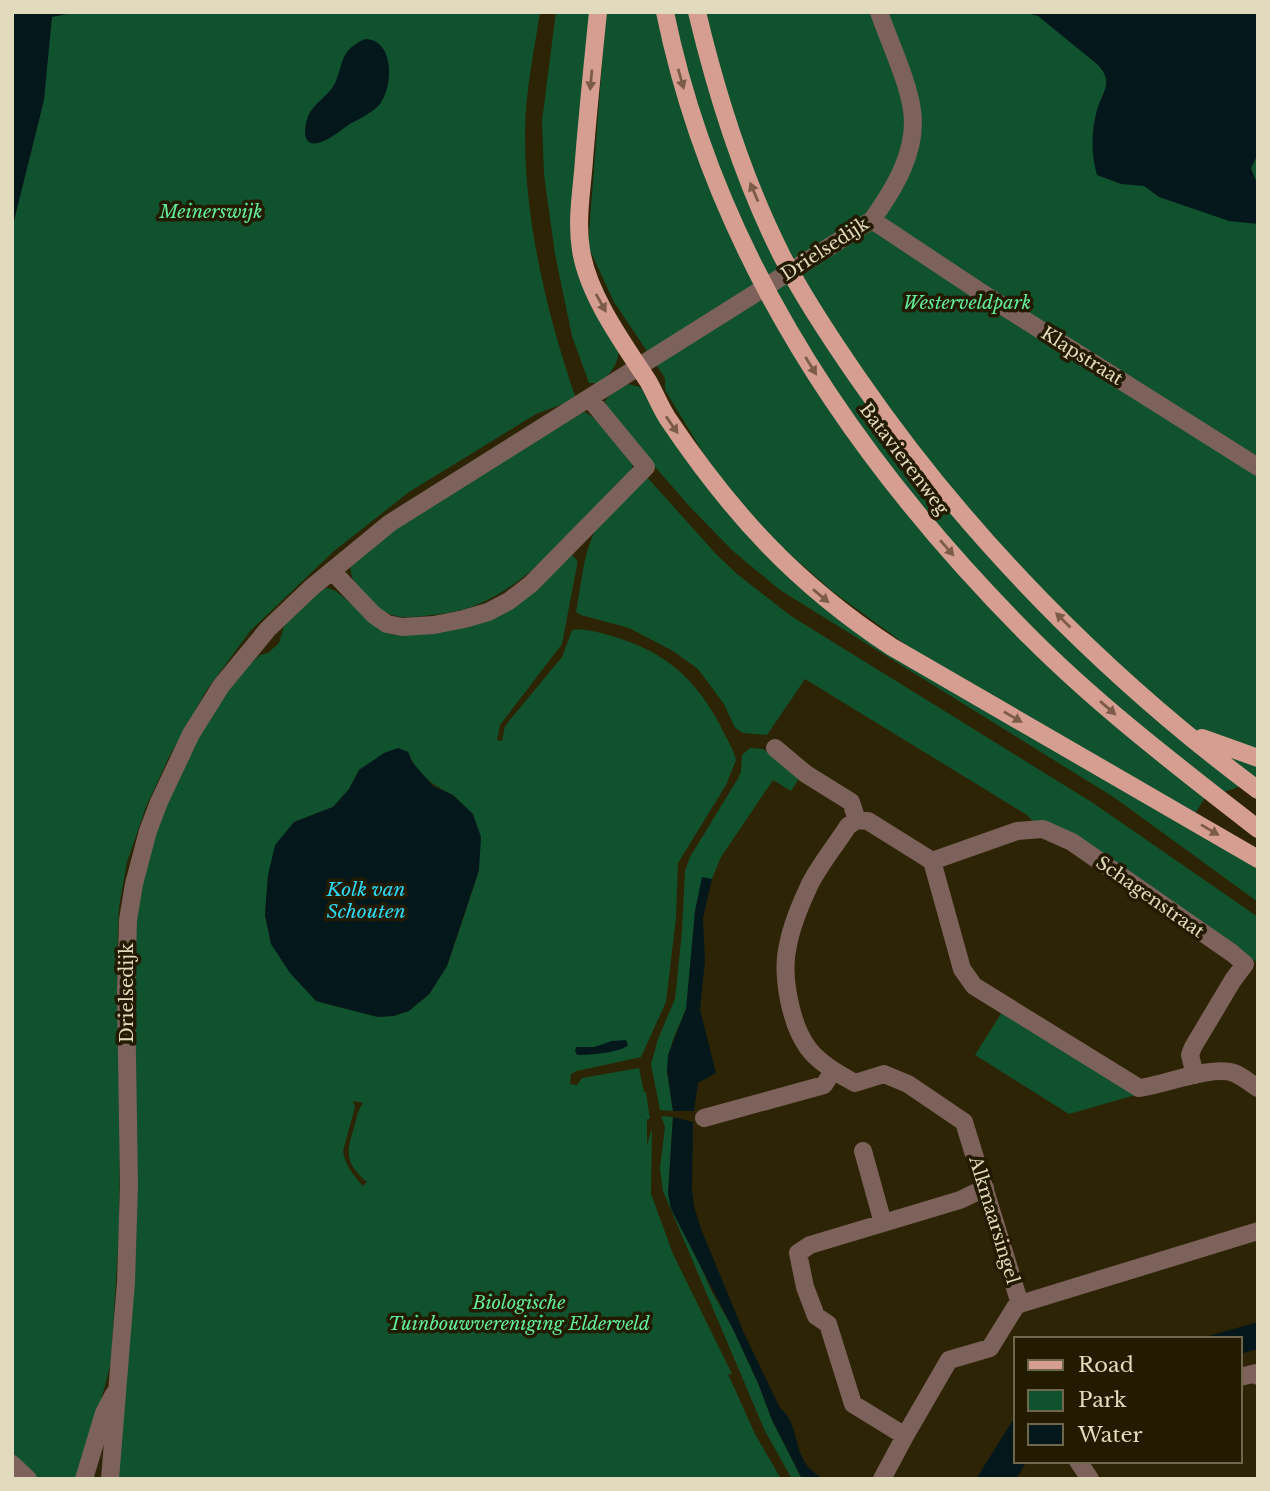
<svg xmlns="http://www.w3.org/2000/svg" width="1270" height="1491" viewBox="0 0 1270 1491" font-family="'Libre Baskerville',serif">
<style>
.green{fill:#11522e;fill-rule:evenodd}
.water{fill:#04181c}
.lines{fill:none;stroke-linecap:round;stroke-linejoin:round}
.minor{stroke:#7d625b;stroke-width:18}
.major{stroke:#d59e91;stroke-width:18}
.oneway{fill:#7c5c48}
.labels{text-anchor:middle;stroke-width:7;stroke-linejoin:round;paint-order:stroke}
.park-label{font-size:18px;font-style:italic;fill:#62ef9b;stroke:#231b00}
.street-label{font-size:18px;fill:#e2dabc;stroke:#231b00}
.water-label{font-size:19px;font-style:italic;fill:#2dd9f9;stroke:#231b00}
</style>
<rect width="100%" height="100%" fill="#2d2405"/>
<!-- green -->
<path class="green" d="M12,12H540C534,52 525,93 525,134C525,224 547,314 576,399L536,414L409,492L334,551L251,630L206,691L169,757L146,807L127,862L119,907L117,960L120,1129L119,1230L111,1363L80,1479H12Z
M556,12H594L572,227L619,351C617,366 611,374 598,383H589L572,336L555,254L544,175L542,121Z
M606,12H1258V780L1204,799L1195,814L909,647L832,591L777,543L747,511L711,466L665,390V378L614,302L588,246Z
M628,384L640,387L650,397L782,569L1258,863V902L1115,798L780,590L733,551L691,508L607,412L605,401L614,390Z
M585,412L594,418L633,462L631,473C589,515 530,585 476,605C460,612 441,614 423,616C407,618 391,619 378,607C365,595 348,583 351,564L392,528L578,414Z
M646,476L716,554L737,574L791,616L1093,803L1258,917V963L1097,850L1037,826L1027,815L805,679L767,735L743,733L735,728L724,704L698,669L673,651L629,628L581,615L576,612C582,584 583,547 600,523C612,506 632,491 646,476Z
M572,555L577,560V565L562,644L500,725L497,740L502,741L505,726L562,657L572,630C586,628 601,633 615,637C665,652 696,679 720,725C725,736 733,748 736,760L726,785L678,863L676,918L666,1002L641,1057L577,1071L571,1074L570,1084L577,1085L582,1078L639,1068L644,1092H646L650,1119H647V1145L652,1128L651,1194L673,1254L732,1374H728L755,1434L781,1479H117L132,950L139,888L164,808L209,716L245,668L260,655L268,653L279,643L285,623L321,590L328,588L336,591L384,632L394,635L443,630ZM408,752C416,773 433,786 453,795L479,870L462,922L447,966L430,993L423,1000L378,1017L316,1001L271,943L265,915L268,875L294,822L333,807L349,789L359,770ZM353,1101L363,1103C358,1110 357,1116 355,1124C347,1151 343,1162 367,1182L363,1186C354,1176 345,1165 343,1151L355,1107Z
M750,748L763,749L797,771L800,777L791,791L773,780L721,857L712,879L702,878L686,1009L672,1042L667,1071L673,1111L660,1110L651,1064L658,1039L675,999L682,931L685,871L690,857L737,780L741,772L742,755Z
M1004,1009L1139,1094L1069,1114L975,1055Z
M661,1116L673,1117L668,1194L712,1292L733,1329L758,1383L772,1420L802,1479H792L765,1431L663,1191L660,1168L665,1127Z"/>
<!-- water -->
<path class="water" d="M12,12H77L52,17L44,100L12,229Z
M1024,12H1258V154L1251,168L1258,186V224L1229,221L1159,197L1144,186L1121,184L1097,175C1091,155 1091,131 1097,110C1099,102 1105,93 1106,84C1107,76 1103,71 1098,65L1038,16Z
M365,39C394,39 394,85 380,104C371,115 352,121 340,131C322,145 298,154 307,119C312,103 330,96 336,81C344,60 341,50 365,39Z
M398,748L408,752L412,762L433,786L453,795L473,814L481,837L479,870L447,966L430,993L409,1011L394,1016L378,1017L316,1001L290,973L271,944L265,915L268,875L275,845L294,822L333,807L349,789L359,770L384,753Z
M702,877L712,879L703,918L705,960L700,1010L716,1073L698,1083L694,1111H673L667,1071L668,1055L686,1009L695,911Z
M626,1040L628,1045C620,1053 589,1055 577,1055L575,1051L576,1047H594L612,1041Z
M673,1117L693,1122L692,1190L694,1206L701,1229L744,1333L780,1408C797,1420 794,1447 806,1464C810,1470 817,1474 823,1479H802L772,1420L758,1383L733,1329L671,1209L668,1194Z
M1258,1322V1349L1240,1354V1339H1198Z
M1016,1415V1461H1027L1016,1479H976Z"/>
<g class="lines">
<!-- minor -->
<path class="minor" d="M872,220L979,291L1258,467
M332,571L374,615L387,624L402,627L434,625L464,619L488,612L509,601L531,584L646,467L590,399
M775,748L806,774L851,802L857,820
M932,861L1017,831L1043,829L1072,842L1232,953L1245,964L1233,980L1193,1047L1190,1055L1195,1075
M1258,1088C1250,1083 1242,1076 1234,1073C1211,1065 1164,1085 1139,1088L974,986L962,969L932,861L868,821L857,820L848,826C836,845 820,864 810,884C801,903 792,924 788,945C781,974 790,1023 808,1048C819,1063 839,1074 855,1083L884,1074L908,1084L964,1122L1020,1304L1258,1231
M704,1118L824,1085L833,1071
M863,1151L883,1223
M985,1188L960,1200L810,1245L798,1253L805,1287L816,1316L828,1324L853,1404L905,1436L949,1360L990,1348L1016,1306L1020,1304
M1240,1377L1256,1373L1258,1376
M1078,1461L1090,1479
M12,1464L28,1479
M84,1479L104,1413L114,1394
M110,1479L126,1282L129,1185L126,992L128,920L134,884L148,831L159,802L191,734L221,686L268,629L311,588L390,523L872,220C894,189 918,151 912,110C908,81 889,41 879,12
M882,1479L905,1436"/>
<!-- major -->
<path class="major" d="M598,12C593,61 588,111 584,160C582,189 576,220 581,250C588,295 623,343 648,381C655,393 660,407 668,419C732,514 796,584 892,647L1258,859
M665,12C715,257 857,464 1031,638C1101,708 1180,768 1258,829
M697,12C717,96 743,179 782,256C804,299 831,339 858,378C966,535 1105,676 1258,790
M1202,738L1258,758"/>
</g>
<!-- one-way arrows -->
<defs><path id="oneway-solid" d="M-6-.8H1V-3.2L6.5 0L1 3.2V.8H-6Z" transform="scale(1.75)"/></defs>
<g class="oneway">
<use href="#oneway-solid" transform="translate(681 79) rotate(74)"/>
<use href="#oneway-solid" transform="translate(591 80) rotate(95)"/>
<use href="#oneway-solid" transform="translate(754 192) rotate(-113)"/>
<use href="#oneway-solid" transform="translate(601 303) rotate(61)"/>
<use href="#oneway-solid" transform="translate(811 366) rotate(58)"/>
<use href="#oneway-solid" transform="translate(672 425) rotate(55)"/>
<use href="#oneway-solid" transform="translate(947 548) rotate(49)"/>
<use href="#oneway-solid" transform="translate(821 596) rotate(40)"/>
<use href="#oneway-solid" transform="translate(1063 620) rotate(-135)"/>
<use href="#oneway-solid" transform="translate(1108 708) rotate(41)"/>
<use href="#oneway-solid" transform="translate(1013 717) rotate(30)"/>
<use href="#oneway-solid" transform="translate(1210 830) rotate(31)"/>
</g>
<g class="labels">
<!-- park labels -->
<g class="park-label">
<text x="211" y="218">Meinerswijk</text>
<text x="967" y="309">Westerveldpark</text>
<text x="519" y="1309">Biologische<tspan x="519" dy="21">Tuinbouwvereniging Elderveld</tspan></text>
</g>
<!-- street labels -->
<g class="street-label">
<text transform="translate(825 249) rotate(-33)" y="6">Drielsedijk</text>
<text transform="translate(1082 356) rotate(32)" y="6">Klapstraat</text>
<text transform="translate(904 459) rotate(53)" y="6">Batavierenweg</text>
<text transform="translate(1150 897) rotate(35)" y="6">Schagenstraat</text>
<text transform="translate(127 993) rotate(-90)" y="6">Drielsedijk</text>
<text transform="translate(994 1220) rotate(73)" y="6">Alkmaarsingel</text>
</g>
<!-- water labels -->
<g class="water-label">
<text x="366" y="896">Kolk van<tspan x="366" dy="22">Schouten</tspan></text>
</g>
</g>
<!-- border -->
<rect width="1270" height="1491" fill="none" stroke="#e2dabc" stroke-width="28"/>
<!-- legend -->
<rect x="1014" y="1337" width="228" height="126" fill="#231b00" stroke="#6f674b" stroke-width="2"/>
<rect x="1028" y="1360" width="35" height="10" fill="#d59e91" stroke="#6f674b" stroke-width="2"/>
<text x="1078" y="1372" font-size="21" fill="#e2dabc">Road</text>
<rect x="1028" y="1390" width="35" height="21" fill="#11522e" stroke="#6f674b" stroke-width="2"/>
<text x="1078" y="1407" font-size="21" fill="#e2dabc">Park</text>
<rect x="1028" y="1424" width="35" height="21" fill="#04181c" stroke="#6f674b" stroke-width="2"/>
<text x="1078" y="1442" font-size="21" fill="#e2dabc">Water</text>
</svg>
